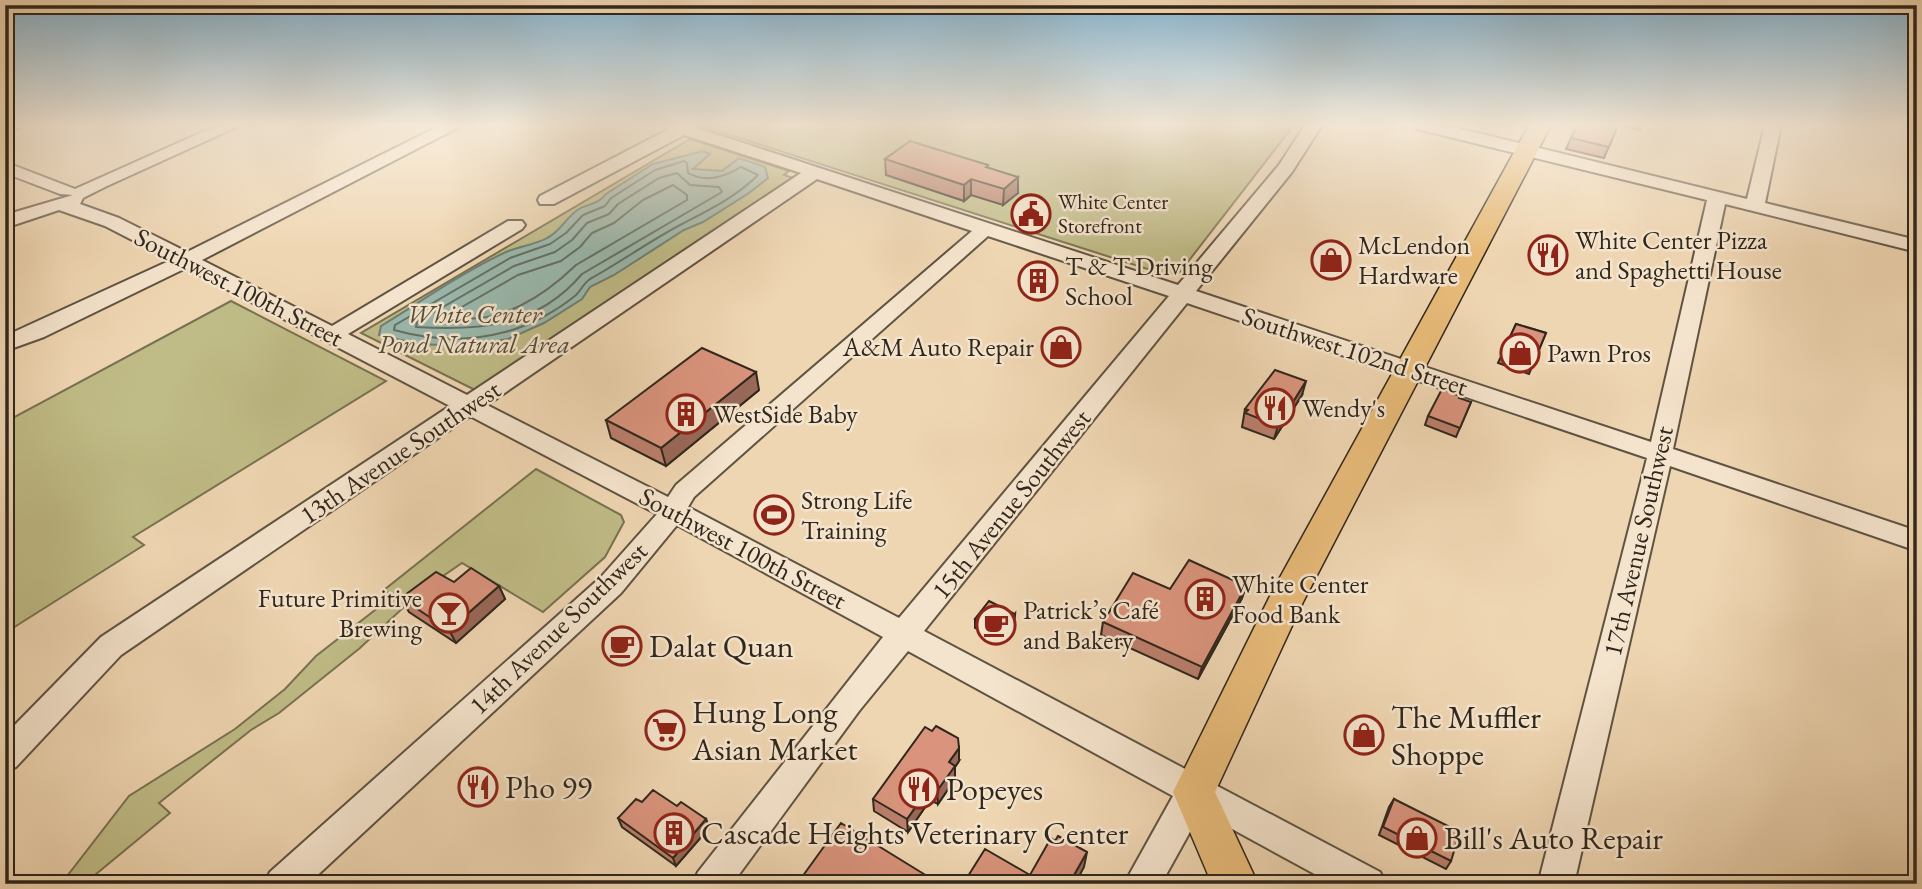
<svg xmlns="http://www.w3.org/2000/svg" width="1922" height="889" viewBox="0 0 1922 889" font-family="'EB Garamond',serif">
<style>
.green{fill:#c0bc87;stroke:#787252;stroke-width:2}
.water{fill:#9ab9ae;stroke:#6f7f74;stroke-width:2}
.lines{fill:none;stroke-linecap:round;stroke-linejoin:round}
.shore{stroke:#647065;stroke-width:2}
.minor-casing{stroke:#5f5342;stroke-width:4}
.major-casing{stroke:#2f271c;stroke-width:3}
.minor{fill:#f5e4cd;fill-rule:evenodd}
.major{fill:#e8bb79;fill-rule:evenodd}
.wall{fill:#bb7f6c;stroke:#2f271c;stroke-width:2}
.shaded-wall{fill:#996858;stroke:#2f271c;stroke-width:2}
.building{fill:#da947d;stroke:#2f271c;stroke-width:2}
.labels{text-anchor:middle;stroke-width:5;stroke-linejoin:round;paint-order:stroke}
.far-poi-label{font-size:21px;fill:#2f271c;stroke:#f5e4cd;text-anchor:start}
.poi-label{font-size:26px;fill:#2f271c;stroke:#f5e4cd;text-anchor:start}
.street-label{font-size:26px;fill:#2f271c;stroke:#f5e4cd}
.park-label{font-size:26px;font-style:italic;fill:#534c37;stroke:#f5e4cd}
.near-poi-label{font-size:32px;fill:#2f271c;stroke:#f5e4cd;text-anchor:start}
</style>
<rect width="100%" height="100%" fill="#efd6b2"/>
<filter id="stains"><feTurbulence type="fractalNoise" baseFrequency=".00286" numOctaves="4"/><feColorMatrix values="0 0 0 0 .2 0 0 0 0 .09 0 0 0 0 .02 0 0 0 .5 -.17"/></filter>
<radialGradient id="worn" r=".72"><stop offset=".6" stop-color="#630" stop-opacity="0"/><stop offset="1" stop-color="#630" stop-opacity=".3"/></radialGradient>
<!-- green -->
<path class="green" d="M1294,125L1180,272L1166,275L702,126Z
M690,139L789,171L784,175L796,179L477,391L361,333Z
M231,301L386,381L133,537L144,545L5,633V422Z
M536,469L621,515L624,522L605,557L543,612L462,563L420,592L360,648L279,713L251,730L159,803L170,813L84,884H61L129,796L235,729L285,689L316,656L393,596L384,590Z"/>
<!-- water -->
<path class="water" d="M703,151L710,154L693,169L722,171L739,158L765,167L768,178L749,193L703,222L684,230L614,275L590,287L582,299L544,323L508,339L465,346L418,344L379,335L381,326C422,301 463,272 506,252C519,246 535,245 547,238C561,231 566,217 579,209C589,203 598,205 606,194L653,164Z"/>
<g class="lines">
<!-- shore -->
<path class="shore" d="M684,161L687,163L688,173C706,183 724,177 741,167L758,175C736,197 709,210 682,224C651,240 621,262 590,279C584,283 581,290 576,295C557,311 529,326 505,332C468,342 430,340 394,330L395,325L510,258L550,244L566,233L583,215L605,206L611,198L655,170Z
M677,173L690,185L719,187L722,192L582,274C537,327 480,331 416,327L417,322L514,266L555,252L572,240L587,223L609,214L618,204L659,178Z
M673,185L687,195V200L576,265C544,296 499,326 452,317L453,312L518,275L561,261L580,247L592,233L614,223L643,200Z"/>
<!-- minor casing -->
<g class="minor-casing">
<path id="minor" d="M5,125H24L5,134Z
M218,125H241L107,186L83,198L80,204L119,218L187,252L441,125H463L202,260L332,326L508,221H522L525,225L522,229L348,334L467,395L801,173L684,135L554,204H540L538,200L540,196L669,129L664,125H698L697,128L1178,285L1279,165L1305,125H1322L1292,172L1196,291L1651,442L1707,200L1417,129L1415,125H1445L1747,199L1765,125H1781L1765,203L1917,240V252L1725,204L1673,449L1917,531V551L1670,466L1574,884H1538L1647,458L1187,303L924,631L1380,872L1386,884H1333L1201,812L1161,884H1124L1173,796L908,651L859,711L732,884H692L698,872L883,637L677,525L621,593L308,884H264L270,872L601,577L657,514L470,416L121,655L16,767L5,771V735L101,637L450,406L186,268L44,337L5,351V336L171,260L105,226L59,210L5,228V215L73,195L60,194L5,173V162L75,189ZM817,179L972,231L676,485L668,497L487,405ZM988,236L1169,296L899,618L688,507L694,497Z"/>
</g>
<!-- major casing -->
<g class="major-casing">
<path id="major" d="M1529,125H1551L1303,602L1215,792L1258,884H1212L1173,792L1272,592Z"/>
</g>
<!-- minor -->
<use href="#minor" class="minor"/>
<!-- major -->
<use href="#major" class="major"/>
</g>
<!-- wall -->
<path class="wall" d="M1618,125L1604,158L1566,149L1571,138Z
M1619,125H1642L1640,130Z
M885,159L988,165V168L1018,193L1003,205L971,195L964,201L886,175Z
M1516,324L1546,333L1529,374L1498,363Z
M759,390L666,466L611,438L606,420Z
M1302,395L1274,439L1242,427L1245,409Z
M1471,402L1456,437L1425,425L1428,416Z
M454,582L499,586L505,599L456,643L409,612L401,598Z
M1246,586L1242,598L1198,679L1101,635L1103,622L1170,589Z
M1015,614L1014,623L1001,641L975,628V619Z
M959,761L955,767V779L938,804L930,800L908,832L874,811L873,799Z
M1394,799L1451,861L1446,869L1379,835L1389,807Z
M642,802L677,806L706,819L709,828L676,866L622,827L618,818Z"/>
<!-- shaded-wall -->
<path class="shaded-wall" d="M1018,177V193L1003,205L1004,189Z
M971,179V195L964,201V185Z
M756,372L759,390L666,466L661,448Z
M1306,381L1302,395L1274,439L1278,426Z
M499,586L505,599L456,643L449,630Z
M1246,586L1242,598L1198,679L1202,667Z
M1015,614L1014,623L1001,641L1002,632Z
M959,748V761L955,767V779L938,804L937,791L949,762Z
M930,787V800L908,832L907,819Z
M706,819L709,828L676,866L673,858Z
M1087,852L1084,867L1075,884H1069Z"/>
<!-- building -->
<path class="building" d="M1577,125H1618L1609,147L1571,138Z
M910,141L988,165L986,167L1018,177L1004,189L971,179L964,185L885,159Z
M1516,324L1546,333L1533,364L1502,354Z
M702,348L756,372L661,448L606,420Z
M1275,370L1306,381L1278,426L1245,413L1248,410L1245,409Z
M1442,389L1460,396L1459,398L1471,402L1460,428L1428,416Z
M1189,560L1246,586L1202,667L1103,622L1133,573L1170,589Z
M471,568L499,586L449,630L401,598L436,572L454,582Z
M989,601L1015,614L1002,632L975,619Z
M936,726L958,738L959,748L949,762L955,766L937,791L930,787L907,819L873,799L925,727L932,731Z
M653,790L677,806L681,802L706,819L673,858L618,818L636,799L642,802Z
M1394,799L1460,832L1451,861L1383,827Z
M841,823L940,884H797Z
M1058,836L1087,852L1069,884H963L985,849L1030,875L1051,838L1055,841Z"/>
<!-- sky -->
<linearGradient id="sky" x2="0" y2="1"><stop stop-color="#89b6d1"/><stop offset="0.5" stop-color="#f8eddc"/><stop offset="1" stop-color="#f8eddc" stop-opacity="0"/></linearGradient>
<rect width="1922" height="250" fill="url(#sky)"/>
<!-- icons -->
<defs>
<g id="civic-ring" transform="scale(2.0125)"><circle r="9.5" fill="#f5e4cd" stroke="#8f2418" stroke-width="1.5"/><path d="M-.6-6.5H3V-4.5H.6V-3L4-1V1h2V6H-6V1h2V-1L-.6-3ZM-1.2 2.5V6h2.4V2.5Z" fill="#8f2418"/></g>
<g id="restaurant-ring" transform="scale(2.0125)"><circle r="9.5" fill="#f5e4cd" stroke="#8f2418" stroke-width="1.5"/><path d="M-5-6h1v4h1v-4h1v4h1v-4h1v5L-1.5 .5V6h-2V.5L-5-1ZM5-6V6H3V1.5H1.5Q1.5-4 5-6Z" fill="#8f2418"/></g>
<g id="shop-ring" transform="scale(2.0125)"><circle r="9.5" fill="#f5e4cd" stroke="#8f2418" stroke-width="1.5"/><path d="M-5-2.5h2.3a2.7 3.5 0 0 1 5.4 0H5L5.5 6h-11ZM-1.5-2.5h3a1.5 2.3 0 0 0-3 0Z" fill="#8f2418"/></g>
<g id="building-ring" transform="scale(2.0125)"><circle r="9.5" fill="#f5e4cd" stroke="#8f2418" stroke-width="1.5"/><path d="M-4-6H4V6H1V3H-1V6H-4ZM-2.5-4.3h1.7v1.8h-1.7ZM.8-4.3h1.7v1.8H.8ZM-2.5-1h1.7V.8h-1.7ZM.8-1h1.7V.8H.8Z" fill="#8f2418"/></g>
<g id="stadium-ring" transform="scale(2.0125)"><circle r="9.5" fill="#f5e4cd" stroke="#8f2418" stroke-width="1.5"/><path d="M0-5a6.5 5 0 1 0 0 10a6.5 5 0 1 0 0-10ZM-3.5-1.8h7v3.6h-7Z" fill="#8f2418"/></g>
<g id="bar-ring" transform="scale(2.0125)"><circle r="9.5" fill="#f5e4cd" stroke="#8f2418" stroke-width="1.5"/><path d="M-6-5H6L.8 .8V4.5H3.5V6h-7V4.5H-.8V.8Z" fill="#8f2418"/></g>
<g id="cafe-ring" transform="scale(2.0125)"><circle r="9.5" fill="#f5e4cd" stroke="#8f2418" stroke-width="1.5"/><path d="M-5.5-4.5H6V0H3Q3 3.5 0 3.5H-2.5Q-5.5 3.5-5.5 0ZM3-3.2v2h1.7v-2ZM-6 4.5H4V6H-6Z" fill="#8f2418"/></g>
<g id="supermarket-ring" transform="scale(2.0125)"><circle r="9.5" fill="#f5e4cd" stroke="#8f2418" stroke-width="1.5"/><path d="M-6-5.5h2.5l.6 2H6L4.5 2H-2.5L-4.4-4H-6ZM-1.5 3.2a1.3 1.3 0 1 0 .1 0ZM3 3.2a1.3 1.3 0 1 0 .1 0Z" fill="#8f2418"/></g>
</defs>
<g fill-rule="evenodd">
<use href="#civic-ring" x="1031" y="214"/>
<use href="#restaurant-ring" x="1548" y="255"/>
<use href="#shop-ring" x="1331" y="260"/>
<use href="#building-ring" x="1038" y="281"/>
<use href="#shop-ring" x="1061" y="347"/>
<use href="#shop-ring" x="1520" y="353"/>
<use href="#restaurant-ring" x="1275" y="408"/>
<use href="#building-ring" x="686" y="414"/>
<use href="#stadium-ring" x="774" y="515"/>
<use href="#building-ring" x="1205" y="599"/>
<use href="#bar-ring" x="449" y="613"/>
<use href="#cafe-ring" x="996" y="625"/>
<use href="#cafe-ring" x="622" y="646"/>
<use href="#supermarket-ring" x="665" y="730"/>
<use href="#shop-ring" x="1364" y="735"/>
<use href="#restaurant-ring" x="478" y="787"/>
<use href="#restaurant-ring" x="919" y="789"/>
<use href="#building-ring" x="674" y="833"/>
<use href="#shop-ring" x="1417" y="838"/>
</g>
<g class="labels">
<!-- far-poi labels -->
<g class="far-poi-label">
<text x="1058" y="209">White Center<tspan x="1058" dy="24">Storefront</tspan></text>
</g>
<!-- poi labels -->
<g class="poi-label">
<text x="1575" y="249">White Center Pizza<tspan x="1575" dy="30">and Spaghetti House</tspan></text>
<text x="1358" y="254">McLendon<tspan x="1358" dy="30">Hardware</tspan></text>
<text x="1065" y="275">T &amp; T Driving<tspan x="1065" dy="30">School</tspan></text>
<text x="1034" y="356" text-anchor="end">A&amp;M Auto Repair</text>
<text x="1547" y="362">Pawn Pros</text>
<text x="1302" y="417">Wendy's</text>
<text x="713" y="423">WestSide Baby</text>
<text x="801" y="509">Strong Life<tspan x="801" dy="30">Training</tspan></text>
<text x="1232" y="593">White Center<tspan x="1232" dy="30">Food Bank</tspan></text>
<text x="422" y="607" text-anchor="end">Future Primitive<tspan x="422" dy="30">Brewing</tspan></text>
<text x="1023" y="619">Patrick’s Café<tspan x="1023" dy="30">and Bakery</tspan></text>
</g>
<!-- street labels -->
<g class="street-label">
<text transform="translate(239 287) rotate(27)" y="9">Southwest 100th Street</text>
<text transform="translate(1355 351) rotate(18)" y="9">Southwest 102nd Street</text>
<text transform="translate(400 452) rotate(-34)" y="9">13th Avenue Southwest</text>
<text transform="translate(1011 504) rotate(-51)" y="9">15th Avenue Southwest</text>
<text transform="translate(1638 541) rotate(-77)" y="9">17th Avenue Southwest</text>
<text transform="translate(743 548) rotate(28)" y="9">Southwest 100th Street</text>
<text transform="translate(558 628) rotate(-44)" y="9">14th Avenue Southwest</text>
</g>
<!-- park labels -->
<g class="park-label">
<text x="474" y="323">White Center<tspan x="474" dy="30">Pond Natural Area</tspan></text>
</g>
<!-- near-poi labels -->
<g class="near-poi-label">
<text x="649" y="657">Dalat Quan</text>
<text x="692" y="723">Hung Long<tspan x="692" dy="37">Asian Market</tspan></text>
<text x="1391" y="728">The Muffler<tspan x="1391" dy="37">Shoppe</tspan></text>
<text x="505" y="798">Pho 99</text>
<text x="946" y="800">Popeyes</text>
<text x="701" y="844">Cascade Heights Veterinary Center</text>
<text x="1444" y="849">Bill's Auto Repair</text>
</g>
</g>
<!-- margin -->
<rect width="1922" height="889" fill="none" stroke="#efd6b2" stroke-width="28"/>
<rect x="7" y="7" width="1908" height="875" fill="none" stroke="#2f271c" stroke-width="3.5"/>
<rect x="14" y="14" width="1894" height="861" fill="none" stroke="#2f271c" stroke-width="2"/>
<rect width="100%" height="100%" filter="url(#stains)"/>
<rect width="100%" height="100%" fill="url(#worn)"/>
</svg>
